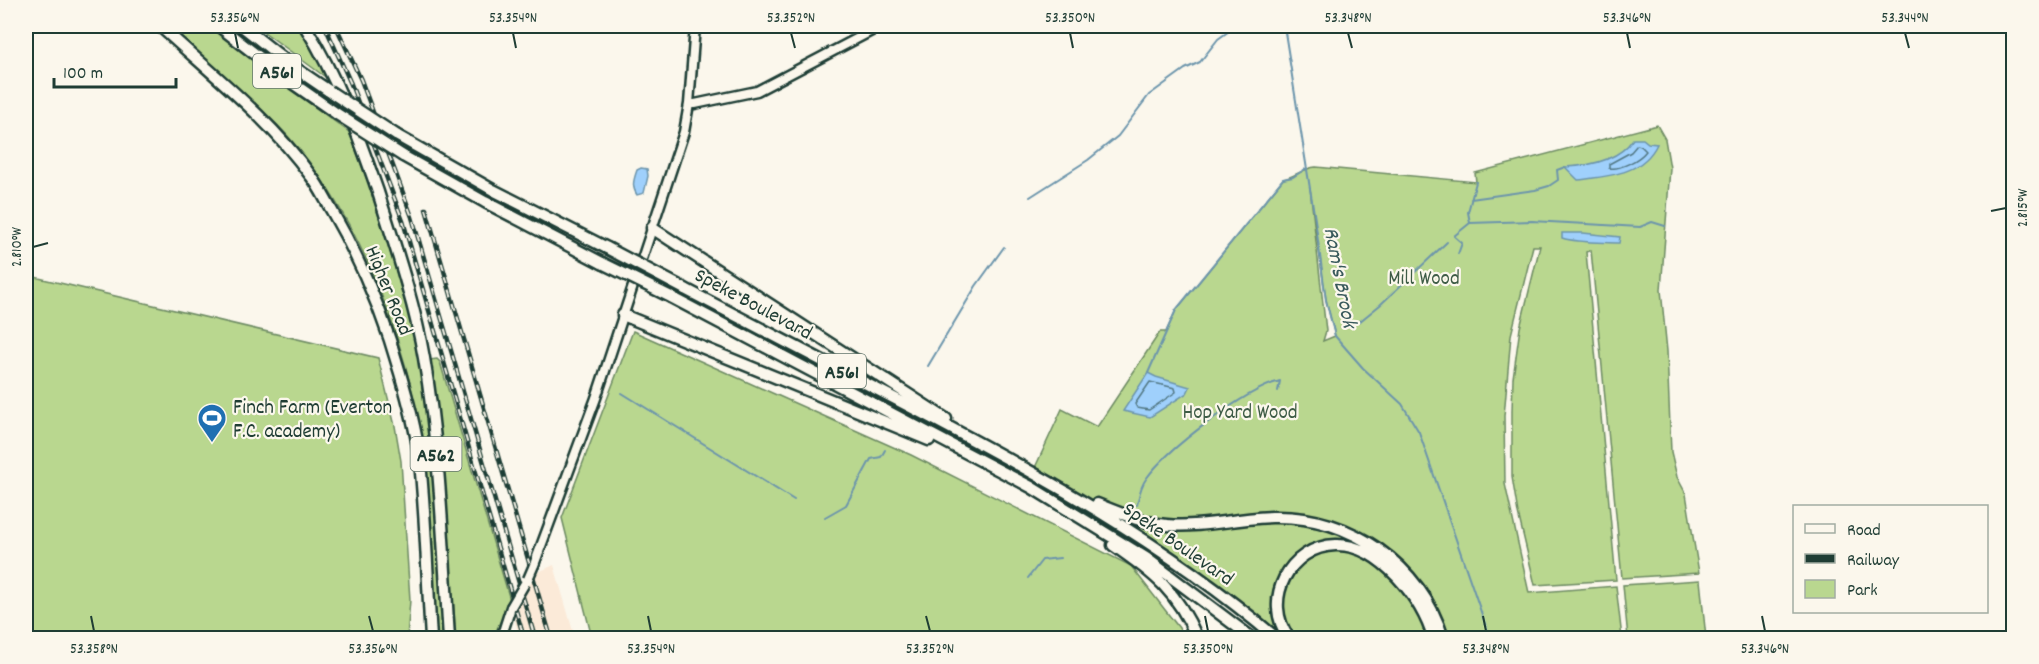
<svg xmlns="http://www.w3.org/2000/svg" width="2039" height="664" viewBox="0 0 2039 664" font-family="Dekko,sans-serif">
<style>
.built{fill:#fbead8}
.green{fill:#b9d78f;stroke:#6c8a62;stroke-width:1.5;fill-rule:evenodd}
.water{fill:#9fd0fc;stroke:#6c95ac;stroke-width:1.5}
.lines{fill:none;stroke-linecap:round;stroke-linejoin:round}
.shore{stroke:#527884;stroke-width:1.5}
.stream{stroke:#6c95ac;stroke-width:2}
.tertiary-casing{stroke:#1f3d34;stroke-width:13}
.trunk-casing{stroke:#1f3d34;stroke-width:15}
.tertiary{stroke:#fbf7ec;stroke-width:8}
.trunk{stroke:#fbf7ec;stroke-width:10}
.rail-casing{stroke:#1f3d34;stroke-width:4.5}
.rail{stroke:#fbf7ec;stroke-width:2;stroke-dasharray:7;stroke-linecap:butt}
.tertiary-bridge-casing{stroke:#1f3d34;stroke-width:13;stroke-linecap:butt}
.trunk-bridge-casing{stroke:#1f3d34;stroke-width:15;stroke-linecap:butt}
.tertiary-bridge{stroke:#fbf7ec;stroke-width:8}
.trunk-bridge{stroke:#fbf7ec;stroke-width:10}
.ticks{fill:none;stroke:#1f3d34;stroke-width:2}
.labels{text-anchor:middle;stroke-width:4.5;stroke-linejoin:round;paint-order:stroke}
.shield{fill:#fbf7ec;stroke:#61756b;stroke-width:1.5}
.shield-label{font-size:20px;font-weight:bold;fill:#1f3d34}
.park-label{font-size:21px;fill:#3e5c46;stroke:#fbf7ec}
.street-label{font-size:21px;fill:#1f3d34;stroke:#fbf7ec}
.poi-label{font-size:21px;fill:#1f3d34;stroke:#fbf7ec;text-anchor:start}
.water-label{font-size:22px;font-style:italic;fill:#395a5c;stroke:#fbf7ec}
.neatline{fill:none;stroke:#1f3d34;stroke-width:2}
.ticks-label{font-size:15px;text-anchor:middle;fill:#1f3d34}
</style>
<rect width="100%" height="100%" fill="#fbf7ec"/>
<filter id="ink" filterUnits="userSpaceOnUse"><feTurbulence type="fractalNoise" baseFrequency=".0167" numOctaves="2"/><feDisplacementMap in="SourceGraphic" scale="12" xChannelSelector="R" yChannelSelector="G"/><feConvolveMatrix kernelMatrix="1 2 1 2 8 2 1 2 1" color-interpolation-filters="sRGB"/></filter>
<g filter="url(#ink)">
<!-- built -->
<path class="built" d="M554,565L575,638H519L513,613L536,573Z"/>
<!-- green -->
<path class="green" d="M169,26H210L287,87L349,132L369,185L394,264L415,337L426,400L431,445L444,638H436C432,575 433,511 423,448C407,341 359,215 286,134C250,95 207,63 169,26Z
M256,26H298L317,57L328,79Z
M1657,125L1665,139L1670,168L1661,290L1667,351L1671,452L1677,477L1686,494L1699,573L1622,578L1591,250L1586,252L1616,580L1535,585L1518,513L1512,477V411L1513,378L1520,328L1540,246H1533L1511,335L1504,416L1505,484L1529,593L1616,586L1622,638H1443C1427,588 1399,560 1354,535L1350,546C1389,562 1422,597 1433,638H1276L1216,591L1158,549L1069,492L1033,472L1062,409L1097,427L1160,332H1166L1176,310L1283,179C1295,177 1303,168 1316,167L1476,182L1475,173ZM1310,188L1326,300L1335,336L1323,341L1326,331Z
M26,275L378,358L395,426L401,461L410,600L407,638H26Z
M633,331L911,455L1131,566L1179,628L1183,638H592L562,518Z
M437,359L440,362L510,600L493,638H456L441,436L430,360Z
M1700,580L1706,638H1628L1623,585Z"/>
<!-- water -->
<path class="water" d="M1633,139H1643L1648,143L1657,144C1642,175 1608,176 1578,180L1565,167C1589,166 1619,160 1633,139Z
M641,168L647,169L648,176L644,193L637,195C631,186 634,179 637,170Z
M1562,233H1583L1620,237L1619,243C1601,242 1578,243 1562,238Z
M1148,373L1156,377L1190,387L1187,393L1150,417L1123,411Z"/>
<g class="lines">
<!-- shore -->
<path class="shore" d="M1637,145L1641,146L1646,151C1639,160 1620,170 1609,168V164L1631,152Z
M1150,382L1175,388L1176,392L1149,410L1137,408L1135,404Z"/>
<!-- stream -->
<path class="stream" d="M1284,26L1316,226L1326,300L1335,336L1363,368L1402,404L1419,432L1490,638
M1030,197L1088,160L1118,136L1149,95L1185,69L1200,62L1218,39L1236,26
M1471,199L1535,190L1549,186L1558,180L1557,170L1565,167
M1470,223L1468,212L1476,182
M1458,254L1462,243L1454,236L1470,223L1532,221L1640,227L1652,222L1665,226
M1359,322L1380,305L1447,242
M928,366L976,286L1004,247
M1148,373L1176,310L1283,179L1293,177L1307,168
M622,393L794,500
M1137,505C1139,496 1140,487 1146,479C1167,449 1245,390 1280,381L1278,391
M825,517L846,505L871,459L881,457L885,450
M1028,578L1042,560L1060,558"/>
<!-- tertiary casing -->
<g class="tertiary-casing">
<path id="tertiary" d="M689,104H695L757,91L881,26
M534,565L596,398L684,132L689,104L695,26
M501,638L511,607"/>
</g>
<!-- trunk casing -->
<g class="trunk-casing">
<path id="trunk" d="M160,26C212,74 269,118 311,176C319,186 325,199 332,211C362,263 384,316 400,373C408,400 415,426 419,453C426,514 427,577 431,638
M219,26L291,82L337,114
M242,26L295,68L329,91
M305,26C337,77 358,134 378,192C395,246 414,301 424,358C440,450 443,545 449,638
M396,135L493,190L607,248
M403,156L485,202L602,263
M652,228L946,419
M685,289C759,328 833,367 907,405C1037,473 1164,542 1276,638
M671,297L1031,487L1146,558L1252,638
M623,315L929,440
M1097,504C1120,513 1142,523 1167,525C1202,528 1238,518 1272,517C1350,515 1420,564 1443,638
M1113,545C1154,573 1177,591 1197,638
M1289,638C1261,601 1289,546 1336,545C1380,544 1423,600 1433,638"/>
</g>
<!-- tertiary -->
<use href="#tertiary" class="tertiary"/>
<!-- trunk -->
<use href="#trunk" class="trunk"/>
<!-- rail casing -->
<g class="rail-casing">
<path id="rail" d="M325,26L351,84L403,221L524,638
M336,26L361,80L412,217L535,638
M426,209L551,638"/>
</g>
<!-- rail -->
<use href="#rail" class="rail"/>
<!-- tertiary-bridge casing -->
<g class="tertiary-bridge-casing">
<path id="tertiary-bridge" d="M528,579L534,565
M511,607L525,583"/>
</g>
<!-- trunk-bridge casing -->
<g class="trunk-bridge-casing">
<path id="trunk-bridge" d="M329,91L396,135
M337,114L403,156
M607,248L685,289
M602,263L671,297"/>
</g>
<!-- tertiary-bridge -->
<use href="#tertiary-bridge" class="tertiary-bridge"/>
<!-- trunk-bridge -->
<use href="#trunk-bridge" class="trunk-bridge"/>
</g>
</g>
<!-- ticks -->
<path class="ticks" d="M235,33L238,48M513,33L516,48M791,33L795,48M1070,33L1073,48M1348,33L1352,48M1627,33L1630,48M1905,33L1909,48M1991,211L2006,208M33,247L48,243M91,616L94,631M369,616L373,631M648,616L651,631M926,616L930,631M1205,616L1208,631M1483,616L1486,631M1762,616L1765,631"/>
<!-- icons -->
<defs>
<g id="stadium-pin" transform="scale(1.5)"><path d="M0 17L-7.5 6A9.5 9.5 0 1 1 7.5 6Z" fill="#1f6fb2" stroke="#fbf7ec"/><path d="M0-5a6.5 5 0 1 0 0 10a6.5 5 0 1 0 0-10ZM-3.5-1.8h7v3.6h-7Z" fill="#fff"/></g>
</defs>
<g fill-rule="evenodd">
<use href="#stadium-pin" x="212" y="418"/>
</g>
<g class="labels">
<!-- shield labels -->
<g class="shield">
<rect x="253" y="54" width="48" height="34" rx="4.5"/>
<rect x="818" y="354" width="48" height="34" rx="4.5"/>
<rect x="410.5" y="437" width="51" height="34" rx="4.5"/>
</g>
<g class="shield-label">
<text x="277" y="78">A561</text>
<text x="842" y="378">A561</text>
<text x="436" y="461">A562</text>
</g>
<!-- park labels -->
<g class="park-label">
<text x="1424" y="284">Mill Wood</text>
<text x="1240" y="418">Hop Yard Wood</text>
</g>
<!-- street labels -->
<g class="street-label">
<text transform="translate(390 290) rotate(68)" y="7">Higher Road</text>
<text transform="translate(754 303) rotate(28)" y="7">Speke Boulevard</text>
<text transform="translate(1179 543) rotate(35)" y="7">Speke Boulevard</text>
</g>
<!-- poi labels -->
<g class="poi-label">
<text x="233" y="413">Finch Farm (Everton<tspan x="233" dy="24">F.C. academy)</tspan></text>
</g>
<!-- water labels -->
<g class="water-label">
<text transform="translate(1342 277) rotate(79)" y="8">Ram's Brook</text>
</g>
</g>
<!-- margin -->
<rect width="2039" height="664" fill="none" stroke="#fbf7ec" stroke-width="66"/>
<!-- legend -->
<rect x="1793" y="505" width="195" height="108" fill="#fbf7ec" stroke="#a3ada2" stroke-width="1.5"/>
<rect x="1805" y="524" width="30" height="9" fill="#fbf7ec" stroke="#a3ada2" stroke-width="1.5"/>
<text x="1847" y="535" font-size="18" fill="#1f3d34">Road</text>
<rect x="1805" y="554" width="30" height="9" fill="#1f3d34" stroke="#a3ada2" stroke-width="1.5"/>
<text x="1847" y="565" font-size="18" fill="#1f3d34">Railway</text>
<rect x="1805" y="580" width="30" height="18" fill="#b9d78f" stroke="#a3ada2" stroke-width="1.5"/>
<text x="1847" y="595" font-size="18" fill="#1f3d34">Park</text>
<!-- scale -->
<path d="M54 78v9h122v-9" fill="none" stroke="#1f3d34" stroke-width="3"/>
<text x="63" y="78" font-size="18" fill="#1f3d34" stroke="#fbf7ec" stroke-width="4.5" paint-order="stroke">100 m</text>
<rect x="33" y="33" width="1973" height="598" class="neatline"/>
<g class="ticks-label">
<text x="235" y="22">53.356°N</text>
<text x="513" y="22">53.354°N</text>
<text x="791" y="22">53.352°N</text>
<text x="1070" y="22">53.350°N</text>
<text x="1348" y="22">53.348°N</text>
<text x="1627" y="22">53.346°N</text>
<text x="1905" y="22">53.344°N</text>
<text transform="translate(2022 208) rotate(-90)" y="5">2.815°W</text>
<text transform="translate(16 247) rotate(-90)" y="5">2.810°W</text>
<text x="94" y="653">53.358°N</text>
<text x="373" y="653">53.356°N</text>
<text x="651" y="653">53.354°N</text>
<text x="930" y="653">53.352°N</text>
<text x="1208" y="653">53.350°N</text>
<text x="1486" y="653">53.348°N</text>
<text x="1765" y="653">53.346°N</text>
</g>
</svg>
